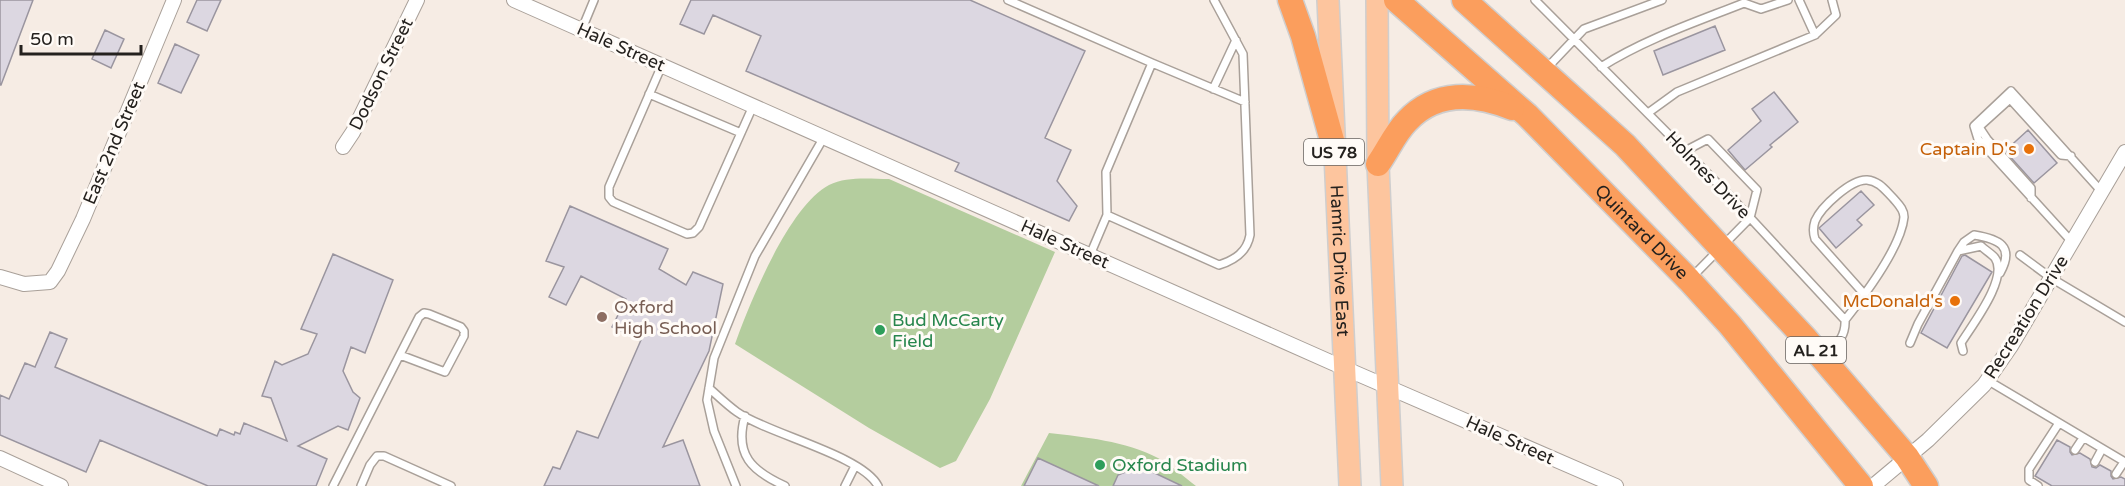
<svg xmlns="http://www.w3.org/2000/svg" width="2125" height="486" viewBox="0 0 2125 486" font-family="'Varela Round',sans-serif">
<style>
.green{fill:#b4cd9e}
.building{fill:#dcd7e1;stroke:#9a959f;stroke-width:1.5}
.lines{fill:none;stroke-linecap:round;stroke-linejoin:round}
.lane-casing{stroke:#a9a099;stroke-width:10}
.street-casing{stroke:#a9a099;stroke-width:16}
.primary-casing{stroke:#cfcece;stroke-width:24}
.highway-casing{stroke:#cfcece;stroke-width:27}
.lane{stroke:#fff;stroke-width:7}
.street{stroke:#fff;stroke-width:14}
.primary{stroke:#fdc59e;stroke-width:21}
.highway{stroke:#fb9e5d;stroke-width:24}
.food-dot{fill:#e8710a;stroke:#fffbf7;stroke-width:2}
.education-dot{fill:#8d6e63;stroke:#fffbf7;stroke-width:2}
.leisure-dot{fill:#2e9e5b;stroke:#fffbf7;stroke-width:2}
.labels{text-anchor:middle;stroke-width:6;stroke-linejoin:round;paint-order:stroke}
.shield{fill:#fffbf7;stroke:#66625f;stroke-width:1.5}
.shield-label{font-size:16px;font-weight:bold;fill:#24211e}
.street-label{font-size:18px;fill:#24211e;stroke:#fffbf7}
.food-label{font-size:18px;fill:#c56008;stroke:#fffbf7;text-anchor:end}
.education-label{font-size:18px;fill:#785e54;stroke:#fffbf7;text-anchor:start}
.leisure-label{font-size:18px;fill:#27864d;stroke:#fffbf7;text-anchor:start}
</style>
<rect width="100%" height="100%" fill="#f6ece4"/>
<!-- green -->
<path class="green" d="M889,179L1055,252L990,399L956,461L940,468L869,428L735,344C750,302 789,206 829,185C847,176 870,179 889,179Z
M1049,433C1084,437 1126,441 1158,458C1171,465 1184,477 1196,486H1021Z"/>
<!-- building -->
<path class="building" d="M0,0H33L1,85H0Z
M197,0H221L207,31L187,22Z
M691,0H970L1085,51L1045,138L1071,150L1057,181L1077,206L1069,221L955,171L959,163L746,71L761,36L713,15L704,34L680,24Z
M1715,26L1725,50L1663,75L1654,51Z
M105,30L124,39L111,68L92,59Z
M175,44L199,55L181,93L158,83Z
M1774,92L1798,122L1770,145L1772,147L1745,170L1728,150L1761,121L1752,109Z
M2028,130L2057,163L2034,183L2005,151Z
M1861,191L1874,205L1857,220L1862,225L1836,248L1819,228Z
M570,206L668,249L659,269L686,285L693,272L723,284L709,351L663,447L683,440L700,486H544L553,467L560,469L577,431L598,438L641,340L612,327L626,299L581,276L566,305L549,297L564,267L546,261Z
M333,254L393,280L365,353L351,347L343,371L353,392L360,398L348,430L338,426L298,446L327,459L316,486H208L100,440L86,472L0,435V395L9,399L25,363L35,367L50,332L67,339L55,367L217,436L220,429L234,435L235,432L240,434L244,423L287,441L271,398L262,396L275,361L282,365L308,354L317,334L301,329Z
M1965,255L1992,272L1947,348L1921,333L1962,256Z
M2057,440L2070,447V452L2072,455L2080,453L2090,459L2092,467L2096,468L2100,465L2111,471V476L2113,479L2121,477L2125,479V486H2052L2035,476Z
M1038,458L1099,486H1024Z
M1140,466L1182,486H1113L1118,475Z"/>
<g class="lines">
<!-- lane casing -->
<g class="lane-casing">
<path id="lane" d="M1008,0L1152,63L1106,172L1107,215L1219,265C1235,260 1247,252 1250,235L1243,54L1214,0
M1535,0L1729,195L1845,320C1846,337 1836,345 1825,357
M582,29L594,0
M1815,35L1836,15L1832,0
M1152,63L1245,102
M662,65L609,187V197L613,202L687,234L693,233L699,227L753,106
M1601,67C1645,39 1696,22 1744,3L1761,9L1788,0
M1546,69L1584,29L1662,0
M1213,89L1236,40
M649,94L741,133
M1648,113L1677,92L1815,35L1799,0
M1685,151L1708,139L1757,190L1750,218L1692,277
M2031,198V188L1987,139L1979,127L2010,99L2061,155L2071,156
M2072,242L1978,139L1974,126L2011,91L2102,192
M1958,251L1964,242L1974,235C1999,239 2015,246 2000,273
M1090,255L1107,215
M2020,255L2051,278L2125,322
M1845,320C1864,296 1901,248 1904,217C1904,209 1898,204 1893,198C1885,190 1879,181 1867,180C1851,179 1821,207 1815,221C1813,227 1813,233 1815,239L1865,295
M1910,343L1918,324L1958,251L1981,246C1985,250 1992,254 1995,258C2009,278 1972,325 1961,343L1963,351
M1987,380L2125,462
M709,388C718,396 727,405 737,412C768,434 862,455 878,486
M745,416C734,455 752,471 785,486
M2075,450L2083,438
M2095,462L2102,449
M2116,474L2124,462
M333,486C362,430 390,373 419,317L424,313L429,314L461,327L464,331V336L445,372L400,355
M361,486L370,465L377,456H384L451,486
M736,486L714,431L707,400L714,358L755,256L824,137
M845,486L855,466
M2038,486L2029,480V469L2059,423"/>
</g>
<!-- street casing -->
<g class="street-casing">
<path id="street" d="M514,0L1344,368L1616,486
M343,147L353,132L417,0
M0,277L24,284L50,282L58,271L83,219L174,0
M0,458L61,486
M1873,486L1928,440L1984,385L2011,346L2125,152"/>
</g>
<!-- primary casing -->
<g class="primary-casing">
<g id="primary">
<path id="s1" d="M1328,0L1350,486"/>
<path d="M1377,0L1378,164L1392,486"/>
</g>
</g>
<!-- highway casing -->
<g class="highway-casing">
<g id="highway">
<path d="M1290,0L1303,36L1333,144"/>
<path id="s2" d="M1396,0L1527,115L1689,280L1730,325L1861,486"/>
<path d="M1464,0L1625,145L1806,339L1907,457L1926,486"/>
<path d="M1378,164C1388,150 1395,133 1407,121C1436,90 1475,93 1512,108"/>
</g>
</g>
<!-- lane -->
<use href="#lane" class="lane"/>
<!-- street -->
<use href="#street" class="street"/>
<!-- primary -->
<use href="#primary" class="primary"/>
<!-- highway -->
<use href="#highway" class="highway"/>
</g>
<!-- markers -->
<g class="food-dot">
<circle cx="2029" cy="149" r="6"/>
<circle cx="1955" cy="301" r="6"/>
</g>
<circle class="education-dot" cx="602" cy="317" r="6"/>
<g class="leisure-dot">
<circle cx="880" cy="330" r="6"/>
<circle cx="1100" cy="465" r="6"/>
</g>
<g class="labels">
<!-- shield labels -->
<g class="shield">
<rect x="1304" y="139" width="60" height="26" rx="4.5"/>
<rect x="1786" y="337" width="60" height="26" rx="4.5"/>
</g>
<g class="shield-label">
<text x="1334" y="158">US 78</text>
<text x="1816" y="356">AL 21</text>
</g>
<!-- street labels -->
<g class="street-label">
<text transform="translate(621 47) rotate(24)" y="6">Hale Street</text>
<text transform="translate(381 74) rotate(-64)" y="6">Dodson Street</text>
<text transform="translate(114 143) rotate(-67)" y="6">East 2nd Street</text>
<text transform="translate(1708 175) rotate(46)" y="6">Holmes Drive</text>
<text dy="6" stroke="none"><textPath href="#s2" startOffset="338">Quintard Drive</textPath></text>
<text transform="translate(1065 244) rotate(24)" y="6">Hale Street</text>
<text dy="6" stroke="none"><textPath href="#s1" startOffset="261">Hamric Drive East</textPath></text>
<text transform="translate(2026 317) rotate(-58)" y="6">Recreation Drive</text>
<text transform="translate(1510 440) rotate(24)" y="6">Hale Street</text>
</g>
<!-- food labels -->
<g class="food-label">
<text x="2017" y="155">Captain D's</text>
<text x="1943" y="307">McDonald's</text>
</g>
<!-- education labels -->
<g class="education-label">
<text x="614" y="313">Oxford<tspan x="614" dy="21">High School</tspan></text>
</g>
<!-- leisure labels -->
<g class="leisure-label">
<text x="892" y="326">Bud McCarty<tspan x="892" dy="21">Field</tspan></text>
<text x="1112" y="471">Oxford Stadium</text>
</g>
</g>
<!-- scale -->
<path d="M21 45v9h120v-9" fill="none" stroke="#24211e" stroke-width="3"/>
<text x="30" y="45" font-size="18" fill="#24211e" stroke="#fffbf7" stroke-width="4.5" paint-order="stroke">50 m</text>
</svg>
